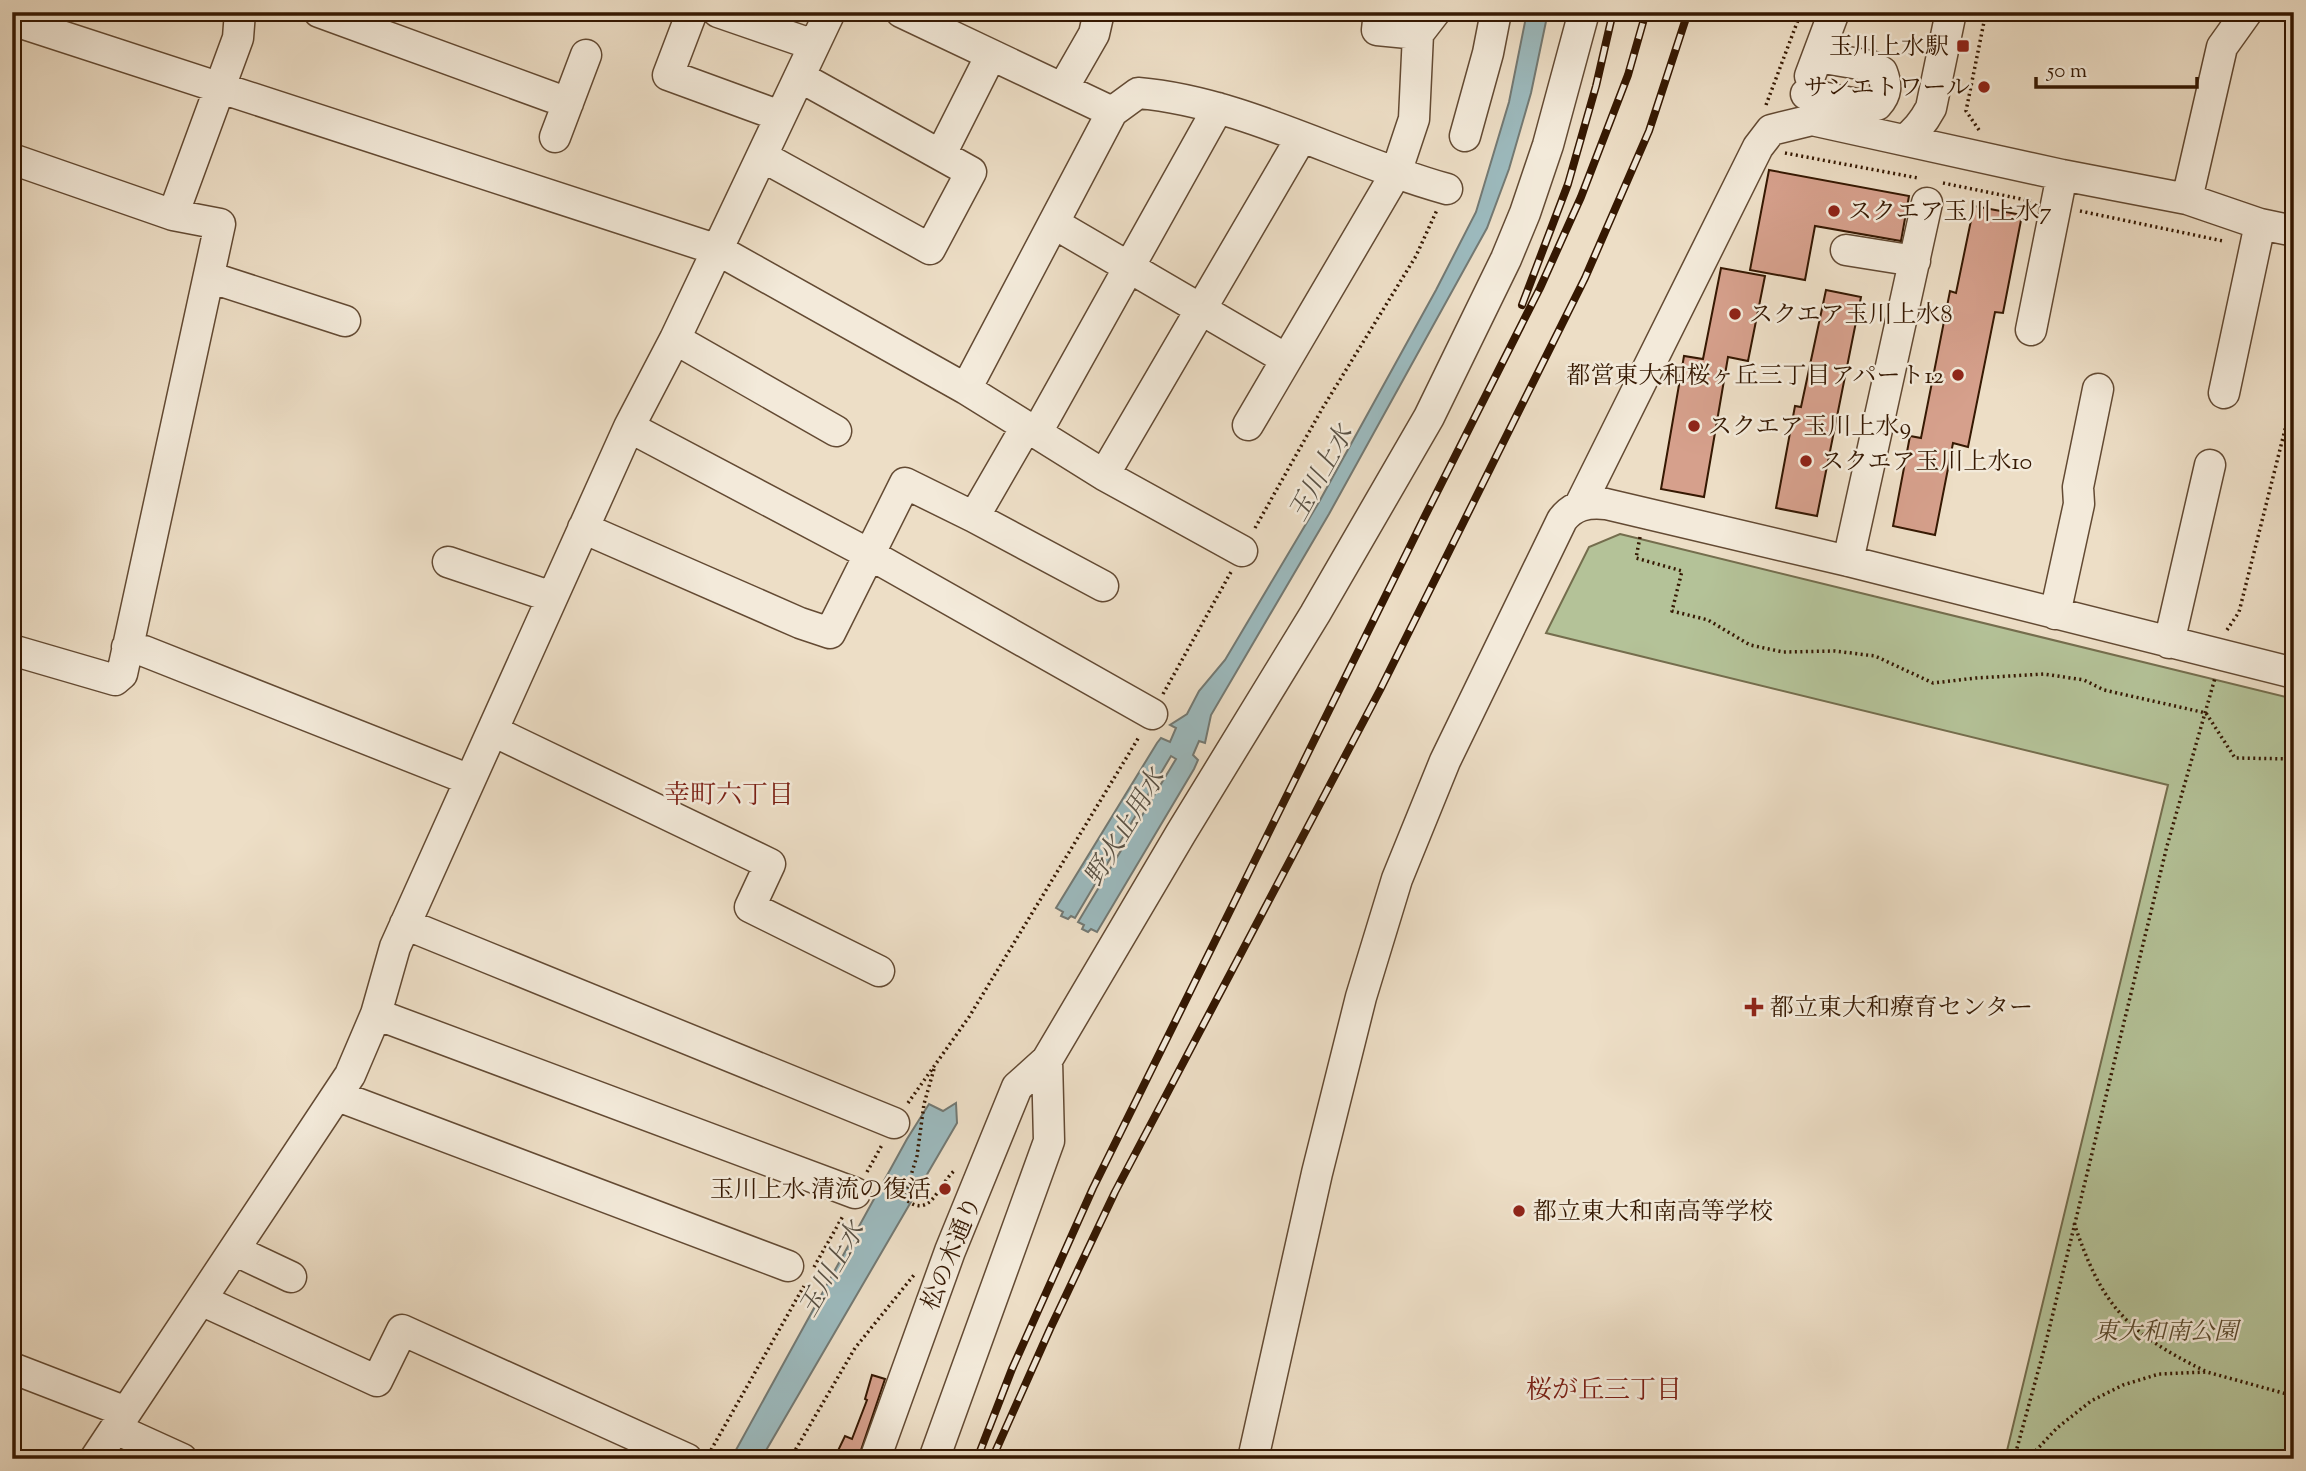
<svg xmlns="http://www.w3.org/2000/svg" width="2306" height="1471" viewBox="0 0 2306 1471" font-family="'Sorts Mill Goudy','Noto Serif JP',serif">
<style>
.green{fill:#b4c298;stroke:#746d4d;stroke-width:2}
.water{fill:#9cbabe;stroke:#737973;stroke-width:2}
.building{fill:#d6a08c;stroke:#351802;stroke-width:2}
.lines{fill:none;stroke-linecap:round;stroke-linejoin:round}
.minor-casing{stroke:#634a33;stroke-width:33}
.path{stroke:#351802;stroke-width:3.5;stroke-dasharray:2 3.5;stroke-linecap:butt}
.minor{stroke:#f3eada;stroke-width:30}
.rail-casing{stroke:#351802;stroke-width:8}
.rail{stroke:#f3eada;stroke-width:5;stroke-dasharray:16;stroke-linecap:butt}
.poi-dot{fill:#8f2418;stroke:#f3eada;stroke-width:2.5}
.labels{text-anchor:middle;stroke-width:5;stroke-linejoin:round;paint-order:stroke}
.poi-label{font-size:24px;fill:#351802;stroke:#f3eada;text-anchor:start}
.street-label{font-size:24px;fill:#351802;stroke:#f3eada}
.park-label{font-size:24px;font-style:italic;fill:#5b4b2f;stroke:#f3eada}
.water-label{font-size:26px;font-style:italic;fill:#595144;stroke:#f3eada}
.neighbourhood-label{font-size:26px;fill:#7a1f14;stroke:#f3eada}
</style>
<rect width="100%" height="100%" fill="#eddec6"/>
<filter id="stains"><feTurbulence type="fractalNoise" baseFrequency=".00286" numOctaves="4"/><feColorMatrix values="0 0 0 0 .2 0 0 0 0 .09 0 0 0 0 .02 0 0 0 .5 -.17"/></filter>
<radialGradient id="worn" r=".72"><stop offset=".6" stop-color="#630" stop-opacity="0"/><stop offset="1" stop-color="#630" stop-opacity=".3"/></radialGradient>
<!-- green -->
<path class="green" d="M1620,534L2294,699V1459H2005L2168,785L1546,633L1589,547Z"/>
<!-- water -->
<path class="water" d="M1527,12H1548L1531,93L1509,169L1487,228L1329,514L1211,715L1205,743L1199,741L1193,755L1198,760L1194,769L1097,932L1091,929L1088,932L1082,929L1084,925L1078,922L1176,759L1171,756L1075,918L1071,916L1068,919L1061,916L1063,912L1056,908L1157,743L1161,738L1170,742L1176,728L1170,725L1187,714L1199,691L1225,660L1319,502L1436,290L1476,212L1509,102Z
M956,1103L957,1123L761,1459H731L907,1139L929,1104L943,1111Z"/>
<!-- building -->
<path class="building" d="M1769,170L1909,196L1901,241L1815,226L1805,280L1750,270Z
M1974,206L2022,215L2003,313L1995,312L1968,447L1953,443L1935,535L1893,526L1910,436L1921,438L1950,291L1956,293Z
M1721,268L1765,276L1748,361L1728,357L1704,497L1661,489L1684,356L1703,359Z
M1826,290L1861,297L1817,516L1776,508L1795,406L1801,407Z
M872,1375L885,1379L858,1459H834L845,1436L852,1439L867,1400L865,1399Z"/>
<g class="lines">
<!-- minor casing -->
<g class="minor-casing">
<path id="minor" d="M319,12L568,103
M692,12L668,75L780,116
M718,12L814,45
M901,12L1112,112
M12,20L718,250L966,389L1104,475L1242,551
M1418,34L1435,12
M1810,76L1834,12
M1063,88L1094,34L1099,12
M1806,94L1867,106L1877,105C1887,94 1887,85 1882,72L1871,66L1818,57
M1465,136L1488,53L1496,12
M555,137L586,55
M1904,140C1916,132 1924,121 1931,108L1951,12
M941,154L991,55
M763,157L930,249L971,172L800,77
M12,159L173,215L220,224L122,674L115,680L12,650
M2187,199L2222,47L2247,12
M173,215L238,38L240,12
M1055,224L1286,359
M1846,250L1915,261
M209,277L345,321
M2031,330L2062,175
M675,339L836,431
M966,389L1112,112L1138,93C1244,102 1345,161 1447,189
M2224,393L2260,224
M1248,425L1396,173L1414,119L1418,34L1377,30L1379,12
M629,427L869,554L1152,714
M1037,432L1218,108
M1104,475L1301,138
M1580,505L1758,147L1771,130L1812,120L2062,175L2187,199L2260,224L2294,231
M974,517L1103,586
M583,528L800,623L830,633L905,483L974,517L1026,427
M1848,561L1927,203
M448,562L552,597
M2055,614L2079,504L2078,487L2098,389
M2169,643L2210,465
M127,647L144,651L470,780
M493,731L770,864L750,907L879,971
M405,924L894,1123
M376,1014L855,1193
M338,1096L788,1266
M234,1250L291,1277
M201,1300L377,1381L402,1330L687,1459
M12,1368L126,1412
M116,1429L182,1459
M95,1459L350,1075L376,1014L395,947L629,427L675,339L830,12
M875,1459L950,1251L1017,1087L1047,1060
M934,1459L1049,1141L1047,1060L1181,833L1315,614L1429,417L1506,259L1525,213L1548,145L1584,12
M1253,1459L1317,1173L1361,997L1397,879L1445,761L1562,520C1573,505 1588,502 1606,504L1848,561L2294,673"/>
</g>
<!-- path -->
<path class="path" d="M1766,105L1801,12
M1979,130L1966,111L1986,12
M1785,153L1918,178
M1943,183L2031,201
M2080,211L2223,241
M1255,528L1322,409L1416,256L1437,210
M1640,537L1636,558L1682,571L1672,611L1708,620L1750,645L1783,652L1835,651L1875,656L1933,683L1976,678L2044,674L2084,680L2104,690L2206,713L2235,758L2294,759
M2227,630L2239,612L2294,394
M1163,694L1231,572
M934,1069L924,1104L917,1156L904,1198C930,1221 937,1187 954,1171
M908,1103L969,1017L1139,737
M867,1172L882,1145
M2074,1223C2102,1306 2126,1332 2205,1371
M814,1267L843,1216
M711,1450L804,1286
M790,1459L855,1348L914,1275
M2014,1459L2045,1346L2167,846L2215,678
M2028,1459L2057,1428L2091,1401L2123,1385L2159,1374L2207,1372L2294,1396"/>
<!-- minor -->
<use href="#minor" class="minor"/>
<!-- rail casing -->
<g class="rail-casing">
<path id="rail" d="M1522,305L1568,184L1596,86L1613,12
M977,1459L1012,1369L1093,1188L1425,516L1540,288L1581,197L1628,75L1646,12
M992,1459L1050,1329L1115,1192L1380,690L1585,278L1649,131L1688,12"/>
</g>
<!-- rail -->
<use href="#rail" class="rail"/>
</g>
<!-- markers -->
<g class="poi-dot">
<rect x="1956" y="39" width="14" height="14" rx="3.5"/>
<circle cx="1984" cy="87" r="7"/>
<circle cx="1834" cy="211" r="7"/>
<circle cx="1735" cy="314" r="7"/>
<circle cx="1958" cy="375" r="7"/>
<circle cx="1694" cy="426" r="7"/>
<circle cx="1806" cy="461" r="7"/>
<path d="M1750.5 996.5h7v7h7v7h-7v7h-7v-7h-7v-7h7z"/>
<circle cx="945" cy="1189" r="7"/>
<circle cx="1519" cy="1211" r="7"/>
</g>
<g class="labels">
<!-- poi labels -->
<g class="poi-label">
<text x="1949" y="54" text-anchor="end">玉川上水駅</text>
<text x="1970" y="95" text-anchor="end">サンエトワール</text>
<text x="1848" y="219">スクエア玉川上水7</text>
<text x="1749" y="322">スクエア玉川上水8</text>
<text x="1944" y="383" text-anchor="end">都営東大和桜ヶ丘三丁目アパート12</text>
<text x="1708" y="434">スクエア玉川上水9</text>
<text x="1820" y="469">スクエア玉川上水10</text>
<text x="1770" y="1015">都立東大和療育センター</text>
<text x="931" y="1197" text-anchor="end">玉川上水 清流の復活</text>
<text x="1533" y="1219">都立東大和南高等学校</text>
</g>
<!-- street labels -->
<g class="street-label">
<text transform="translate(951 1253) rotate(-68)" y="8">松の木通り</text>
</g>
<!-- park labels -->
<g class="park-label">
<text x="2166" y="1339">東大和南公園</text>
</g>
<!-- water labels -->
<g class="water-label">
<text transform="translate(1320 473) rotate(-61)" y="9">玉川上水</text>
<text transform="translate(1124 827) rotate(-59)" y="9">野火止用水</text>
<text transform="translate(831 1269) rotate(-60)" y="9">玉川上水</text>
</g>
<!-- neighbourhood labels -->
<g class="neighbourhood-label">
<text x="729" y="803">幸町六丁目</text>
<text x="1604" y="1398">桜が丘三丁目</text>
</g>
</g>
<!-- margin -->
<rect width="2306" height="1471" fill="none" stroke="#eddec6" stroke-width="42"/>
<rect x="14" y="14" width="2278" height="1443" fill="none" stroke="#351802" stroke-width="3.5"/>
<rect x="21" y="21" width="2264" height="1429" fill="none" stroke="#351802" stroke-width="2"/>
<!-- scale -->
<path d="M2036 77v10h161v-10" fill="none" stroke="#351802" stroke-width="3.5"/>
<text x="2047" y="77" font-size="21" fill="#351802" stroke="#f3eada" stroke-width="5" paint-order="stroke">50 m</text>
<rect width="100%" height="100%" filter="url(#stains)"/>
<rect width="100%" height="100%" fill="url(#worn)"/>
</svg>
